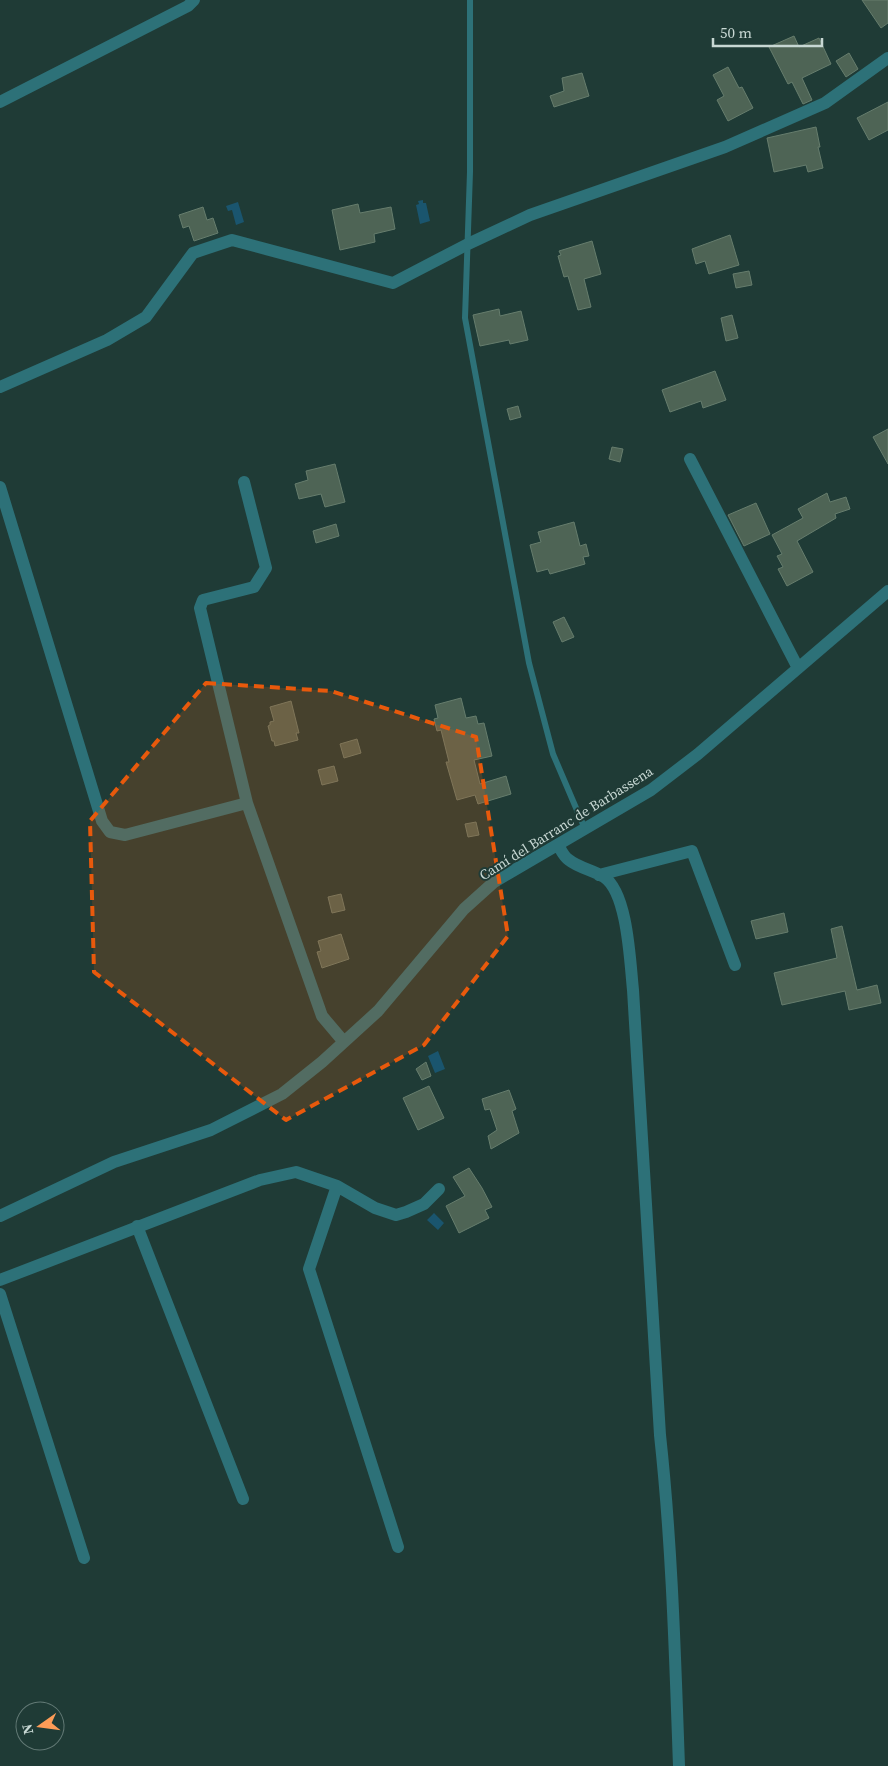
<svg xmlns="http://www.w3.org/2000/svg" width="888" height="1766" viewBox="0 0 888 1766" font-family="'Source Serif 4',serif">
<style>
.water{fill:#1a556e}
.building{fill:#4e6455;stroke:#667d6d}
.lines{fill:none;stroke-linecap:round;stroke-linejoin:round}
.service{stroke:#2d7178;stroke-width:6}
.minor{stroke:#2d7178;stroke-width:12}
.marked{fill:#e8590c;fill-opacity:0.2;stroke:#e8590c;stroke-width:4;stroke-dasharray:10 6;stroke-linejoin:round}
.labels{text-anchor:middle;stroke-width:4;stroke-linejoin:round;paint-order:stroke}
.street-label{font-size:14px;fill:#c7d7d3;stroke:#1f3b36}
</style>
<rect width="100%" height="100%" fill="#1f3b36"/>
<!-- water -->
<path class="water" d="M423,200V203H426L430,221L420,224L416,205L419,204L418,201Z
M238,202L244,222L236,225L232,210L228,211L226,206Z
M438,1051L445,1069L435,1073L428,1056Z
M434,1213L444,1223L438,1230L427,1220Z"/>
<!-- building -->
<path class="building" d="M862,0H888V23L881,28Z
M794,36L799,47L819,38L831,64L802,78L812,100L803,104L792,82L788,84L769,47Z
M849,53L858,69L846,77L836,61Z
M728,67L739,88L742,87L753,108L728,121L717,100L724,96L713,75Z
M582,73L589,96L554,107L550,96L564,91L562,78Z
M888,102V130L869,140L857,118Z
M816,127L820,147H818L823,168L808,172L806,165L774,172L767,138Z
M358,204L360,213L391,207L395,229L374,234L375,242L340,250L332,210Z
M203,207L207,220L213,218L218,233L194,241L189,226L183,228L179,215Z
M730,235L739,265L709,274L705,261L696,264L692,249Z
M592,241L601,274L584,279L591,307L578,310L568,276L564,277L558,256L561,255L559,251Z
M749,271L752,285L736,288L733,274Z
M499,309L500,316L521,311L528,340L510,344L509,340L480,346L473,315Z
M732,315L738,338L726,341L721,318Z
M715,371L726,400L703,408L701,401L670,412L662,390Z
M518,406L521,417L510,420L507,409Z
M888,429V464L873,437Z
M612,447L623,449L620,462L609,459Z
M335,464L345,502L325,507L321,494L299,499L295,484L308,480L306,471Z
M827,493L830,502L846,497L850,509L835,514L836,518L797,541L813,572L787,586L778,569L783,567L777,556L782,554L772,535L803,518L798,509Z
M756,503L770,534L744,546L728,515Z
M574,522L580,546L586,544L589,556L583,557L585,564L550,574L548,569L537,572L530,545L541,542L538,532Z
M336,524L339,536L316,543L313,531Z
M564,617L574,637L562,642L553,622Z
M461,698L466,718L476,716L478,724L484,723L492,756L474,760L480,784L506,776L511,794L478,804L475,795L457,800L446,762H449L441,730L437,731L434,719L438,718L435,705Z
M291,701L299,733H296L298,740L275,746L274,741H272L268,726L270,725V722L274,721L270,707Z
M357,739L361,753L344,758L340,744Z
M334,766L338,781L322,785L318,770Z
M476,822L479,835L468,837L465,824Z
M341,894L345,910L332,913L328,897Z
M784,913L788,932L756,939L751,921Z
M842,926L857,990L877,985L881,1003L849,1010L845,991L782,1005L774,973L837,958L831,929Z
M341,934L349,959L322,968L317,952L321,951L318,941Z
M426,1062L431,1076L422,1080L416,1069Z
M429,1086L444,1118L418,1130L403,1098Z
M509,1090L516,1109L512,1111L519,1133L491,1149L488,1136L497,1130L490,1109L485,1110L482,1099Z
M469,1168L482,1188L492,1207L485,1210L489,1218L459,1233L446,1206L465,1196L453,1177Z"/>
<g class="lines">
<!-- service -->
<path class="service" d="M470,0V172L465,318L529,663L553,754L585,829"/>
<!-- minor -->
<path class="minor" d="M0,102L188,6L194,0
M0,387L107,340L146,317L193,253L232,240L393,283L468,244L530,215L725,147L825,103L888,58
M690,459L798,668
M0,487L102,821L110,832L125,835L247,803L200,608L203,600L254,587L266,568L244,482
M247,803L322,1016L344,1042
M558,845C561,850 564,857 569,860C579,868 593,870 604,877C628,893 630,963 633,990L660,1435C672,1545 675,1655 679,1766
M599,875L692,851L735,965
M337,1186L309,1269L398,1547
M0,1216L114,1162L211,1130L282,1094L322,1062L378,1011L464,909L494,882L651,790L698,754L888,591
M137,1226L243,1499
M0,1280L260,1180L296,1172L337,1186L375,1208L396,1215L406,1212L424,1204L439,1189
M0,1294L84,1558"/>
</g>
<!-- marked area -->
<path class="marked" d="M206,683L331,691L476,737L508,936L424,1045L286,1120L94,972L90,821Z"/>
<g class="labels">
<!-- street labels -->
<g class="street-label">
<text transform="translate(566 823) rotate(-32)" y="5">Camí del Barranc de Barbassena</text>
</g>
</g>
<!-- north arrow -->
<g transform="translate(40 1726) rotate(256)"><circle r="24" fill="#1f3b36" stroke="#627975"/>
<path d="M0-4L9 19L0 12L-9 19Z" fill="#fe9c57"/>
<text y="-8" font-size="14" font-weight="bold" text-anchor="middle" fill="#c7d7d3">N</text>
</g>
<!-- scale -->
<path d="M713 38v8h109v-8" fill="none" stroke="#c7d7d3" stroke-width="2.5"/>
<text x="720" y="38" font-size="15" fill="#c7d7d3" stroke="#1f3b36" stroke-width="4" paint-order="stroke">50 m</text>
</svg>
